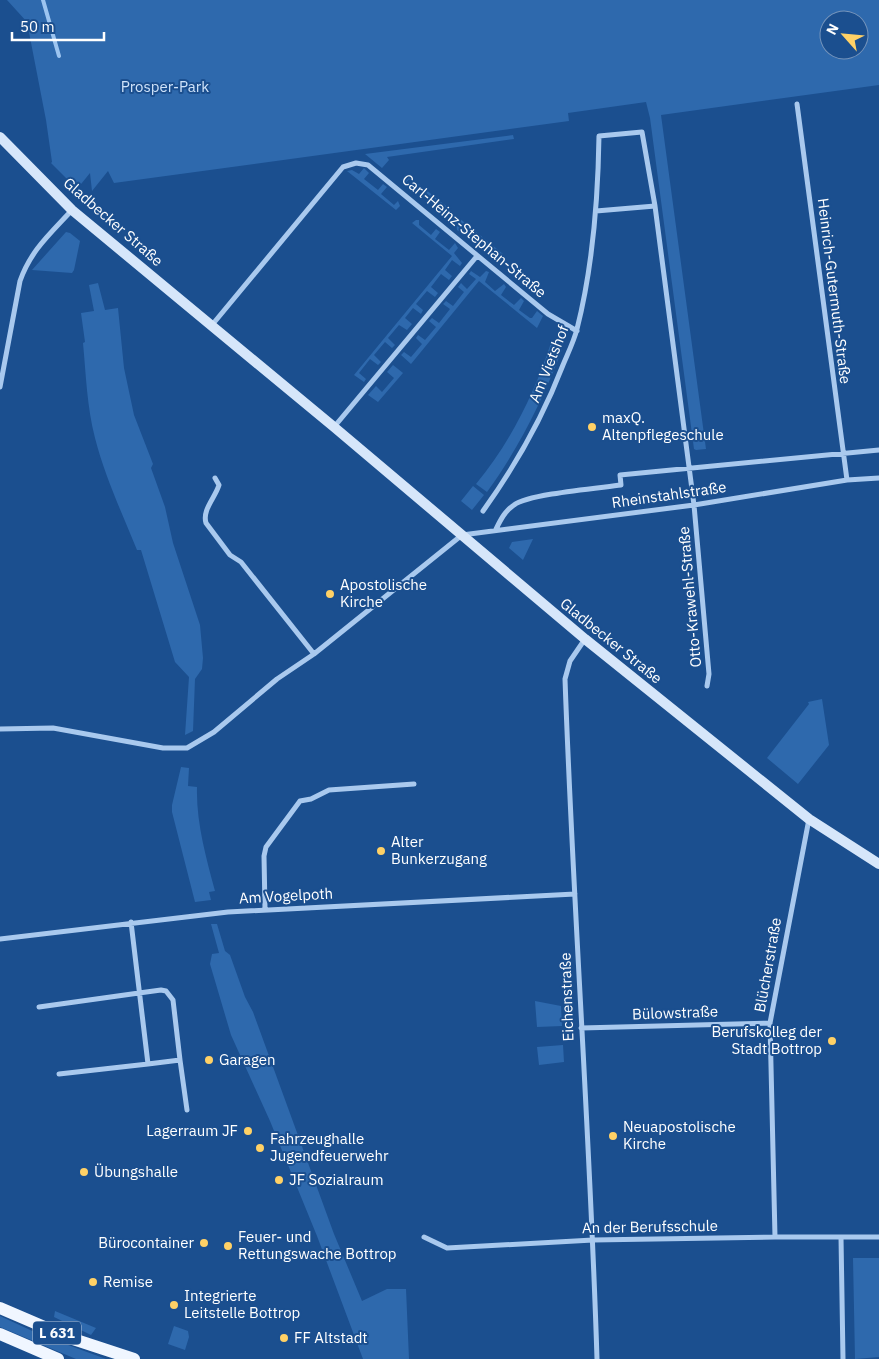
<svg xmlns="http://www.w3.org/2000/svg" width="879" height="1359" viewBox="0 0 879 1359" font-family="'IBM Plex Sans',sans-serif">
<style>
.green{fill:#2e69ad;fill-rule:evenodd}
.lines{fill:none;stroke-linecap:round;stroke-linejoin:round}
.stream{stroke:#9cc4f0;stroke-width:4}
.street{stroke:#a9c9ee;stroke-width:5}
.secondary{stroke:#d6e6fa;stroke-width:10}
.primary{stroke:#f0f6ff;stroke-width:12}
.poi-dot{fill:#ffd166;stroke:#1b4f8f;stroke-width:2}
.labels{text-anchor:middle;stroke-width:4;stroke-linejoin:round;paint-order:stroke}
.shield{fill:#1b4f8f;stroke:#bbcadd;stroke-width:1}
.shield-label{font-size:14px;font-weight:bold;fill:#fff}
.park-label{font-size:15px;fill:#cfe3fa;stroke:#1b4f8f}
.street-label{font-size:15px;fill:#fff;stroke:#1b4f8f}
.poi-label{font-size:15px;fill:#fff;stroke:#1b4f8f;text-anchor:start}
</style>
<rect width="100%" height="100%" fill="#1b4f8f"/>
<!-- green -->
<path class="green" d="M7,0H879V85L661,115L706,449L696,450L694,449L650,118L646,102L568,113L569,121L114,183L108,171L92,191L90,173L77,189L51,163L52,162L46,120L27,22ZM829,20H859V50H829Z
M513,135L514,139L387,157L389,160L382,168L365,154Z
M364,168L369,173L364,179L378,190L383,184L387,187L381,194L394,205L398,201L400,206L396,210L347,171L352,170L359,174Z
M406,174L450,209L446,213L438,214L435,211L440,204L426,193L423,197L420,195L423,190L409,179L405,184L401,180Z
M459,218L503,254L500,258H491L496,251L482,240L477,246L473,244L479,236L466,225L460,232L457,230L456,222Z
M416,220H419V225L431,235L436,229L440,232L435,239L449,250L455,243L458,248L454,253L462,263L460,266L452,260L445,270L452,276L449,280L441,274L431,287L438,293L435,297L427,291L416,304L423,310L421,314L413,308L405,318L412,324L407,330L399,325L388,338L395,345L392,348L385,342L374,355L381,362L378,365L370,359L359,373L366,379L364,382L354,375L452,256L412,223Z
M66,232L70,233L80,241L74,270L72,273L32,270Z
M471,271L480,277L486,271L489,272L485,282L495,291L504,284L506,287L501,295L514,305L521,298L524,301L519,310L530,318H532L537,311L543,316L537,328L479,281L411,364L401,355L404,352L411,357L422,344L416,338L418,335L425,340L436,327L429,321L432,318L439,323L450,309L443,304L446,301L453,306L464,292L458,287L461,283L467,289L476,279L469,274Z
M98,283L105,310L118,308L124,368L134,415L153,464L151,468L165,507L173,543L200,625L203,658L202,669L195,679L193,731L185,735L189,677L175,662L141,550H137C122,513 105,477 95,438C87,407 86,375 83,343L85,342L81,313L94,311L89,285Z
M552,340L562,350C542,401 519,448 487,492L476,484C511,442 535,392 552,340Z
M393,365L403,373L378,402L368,395L376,386L382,392L394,378L387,372Z
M473,486L484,495L472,510L461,501Z
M533,539L523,560L509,548L512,542Z
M822,699L829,745L798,784L767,758L809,704L808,702Z
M181,767L189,768L188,786L197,787C196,822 206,857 215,891L209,892L211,900L195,902L172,812V805Z
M211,924H217L225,951L230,955L245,997L253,1012L334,1234L362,1301L387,1289H406L409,1359H363L317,1236L270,1121L231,1035L210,964L212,954L219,953Z
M535,1001L561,1006L562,1026L537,1027Z
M563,1045L564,1062L539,1065L537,1047Z
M853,1258H879V1357L855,1359Z
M55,1311L96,1328L91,1335L54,1317Z
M0,1316L41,1335L106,1359H76L0,1327Z
M174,1326L188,1331L189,1337L185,1350L168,1344Z"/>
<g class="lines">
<!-- stream -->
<path class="stream" d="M43,0L59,56"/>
<!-- street -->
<path class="street" d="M797,104L847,480
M596,211L655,206
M212,325L343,167L356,163L368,165L548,314L577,331
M0,387L20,281C31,250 50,234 72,210
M334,427L477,256
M215,478L219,485C215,498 202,510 206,523L230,555L241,562L314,654
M483,511C516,465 543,417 563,365C568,353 574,341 577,329C593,266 598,201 599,136L642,132L655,206L694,505L709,674L707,686
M496,529C501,519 505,511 514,505C528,494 600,488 621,485L620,475L879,450
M585,639L570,661L565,679C573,906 590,1132 597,1359
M0,729L53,728L163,748H187L214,732L277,679L314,654L462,535L694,505L847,480L879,478
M265,909L264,856L266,847L300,801L311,799L329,790L414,784
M0,939L228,912L575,894
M39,1007L139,993L161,990L166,991L173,1000L180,1060L148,1064
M581,1028L770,1023
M180,1060L187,1110
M59,1074L148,1064L131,922
M424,1237L447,1248L593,1240L775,1237H879
M775,1237L770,1023L809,819
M841,1237L843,1359"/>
<!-- secondary -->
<path class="secondary" d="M0,137L72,210L334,427L585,639L809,819L879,864"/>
<!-- primary -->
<path class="primary" d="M0,1308L70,1338L134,1359
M0,1334L58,1359"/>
</g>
<!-- markers -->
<g class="poi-dot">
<circle cx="592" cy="427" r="5"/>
<circle cx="330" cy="594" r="5"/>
<circle cx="381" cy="851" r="5"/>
<circle cx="832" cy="1041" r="5"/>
<circle cx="209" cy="1060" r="5"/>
<circle cx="248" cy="1131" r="5"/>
<circle cx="613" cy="1136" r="5"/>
<circle cx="260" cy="1148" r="5"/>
<circle cx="84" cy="1172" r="5"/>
<circle cx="279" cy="1180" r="5"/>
<circle cx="204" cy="1243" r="5"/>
<circle cx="228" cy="1246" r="5"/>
<circle cx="93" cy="1282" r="5"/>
<circle cx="174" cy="1305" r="5"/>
<circle cx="284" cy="1338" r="5"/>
</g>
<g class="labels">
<!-- shield labels -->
<rect class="shield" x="33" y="1321.5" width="48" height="23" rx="4"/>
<g class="shield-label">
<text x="57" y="1338">L 631</text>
</g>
<!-- park labels -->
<g class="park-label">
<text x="165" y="92">Prosper-Park</text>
</g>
<!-- street labels -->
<g class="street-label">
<text transform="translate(113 222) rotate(41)" y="5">Gladbecker Straße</text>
<text transform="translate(474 236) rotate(40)" y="5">Carl-Heinz-Stephan-Straße</text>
<text transform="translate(834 291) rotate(83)" y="5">Heinrich-Gutermuth-Straße</text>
<text transform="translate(549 364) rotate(-68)" y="5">Am Vietshof</text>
<text transform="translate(669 495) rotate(-8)" y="5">Rheinstahlstraße</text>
<text transform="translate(690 597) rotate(-95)" y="5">Otto-Krawehl-Straße</text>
<text transform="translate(611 641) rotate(39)" y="5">Gladbecker Straße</text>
<text transform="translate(286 896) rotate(-3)" y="5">Am Vogelpoth</text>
<text transform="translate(768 965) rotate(-80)" y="5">Blücherstraße</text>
<text transform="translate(567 997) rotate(-92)" y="5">Eichenstraße</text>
<text transform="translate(675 1013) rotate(-2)" y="5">Bülowstraße</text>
<text transform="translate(650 1227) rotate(-1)" y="5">An der Berufsschule</text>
</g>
<!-- poi labels -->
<g class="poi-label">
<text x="602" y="423">maxQ.<tspan x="602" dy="17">Altenpflegeschule</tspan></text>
<text x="340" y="590">Apostolische<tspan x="340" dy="17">Kirche</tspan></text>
<text x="391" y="847">Alter<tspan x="391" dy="17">Bunkerzugang</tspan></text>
<text x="822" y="1037" text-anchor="end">Berufskolleg der<tspan x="822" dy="17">Stadt Bottrop</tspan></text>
<text x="219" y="1065">Garagen</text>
<text x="623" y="1132">Neuapostolische<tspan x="623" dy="17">Kirche</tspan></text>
<text x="238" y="1136" text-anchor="end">Lagerraum JF</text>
<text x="270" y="1144">Fahrzeughalle<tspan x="270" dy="17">Jugendfeuerwehr</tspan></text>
<text x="94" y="1177">Übungshalle</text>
<text x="289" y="1185">JF Sozialraum</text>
<text x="238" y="1242">Feuer- und<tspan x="238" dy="17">Rettungswache Bottrop</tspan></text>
<text x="194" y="1248" text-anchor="end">Bürocontainer</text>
<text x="103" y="1287">Remise</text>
<text x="184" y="1301">Integrierte<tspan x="184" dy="17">Leitstelle Bottrop</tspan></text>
<text x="294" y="1343">FF Altstadt</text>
</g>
</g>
<!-- north arrow -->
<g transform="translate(844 35) rotate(297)"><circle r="24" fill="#1b4f8f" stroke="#7695bc"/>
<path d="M0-4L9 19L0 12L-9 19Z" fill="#ffd166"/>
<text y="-8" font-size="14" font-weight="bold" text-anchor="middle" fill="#ffffff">N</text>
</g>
<!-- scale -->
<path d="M12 32v8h92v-8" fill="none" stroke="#ffffff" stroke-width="2.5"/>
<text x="20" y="32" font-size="15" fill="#ffffff" stroke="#1b4f8f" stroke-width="4" paint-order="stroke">50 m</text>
</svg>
